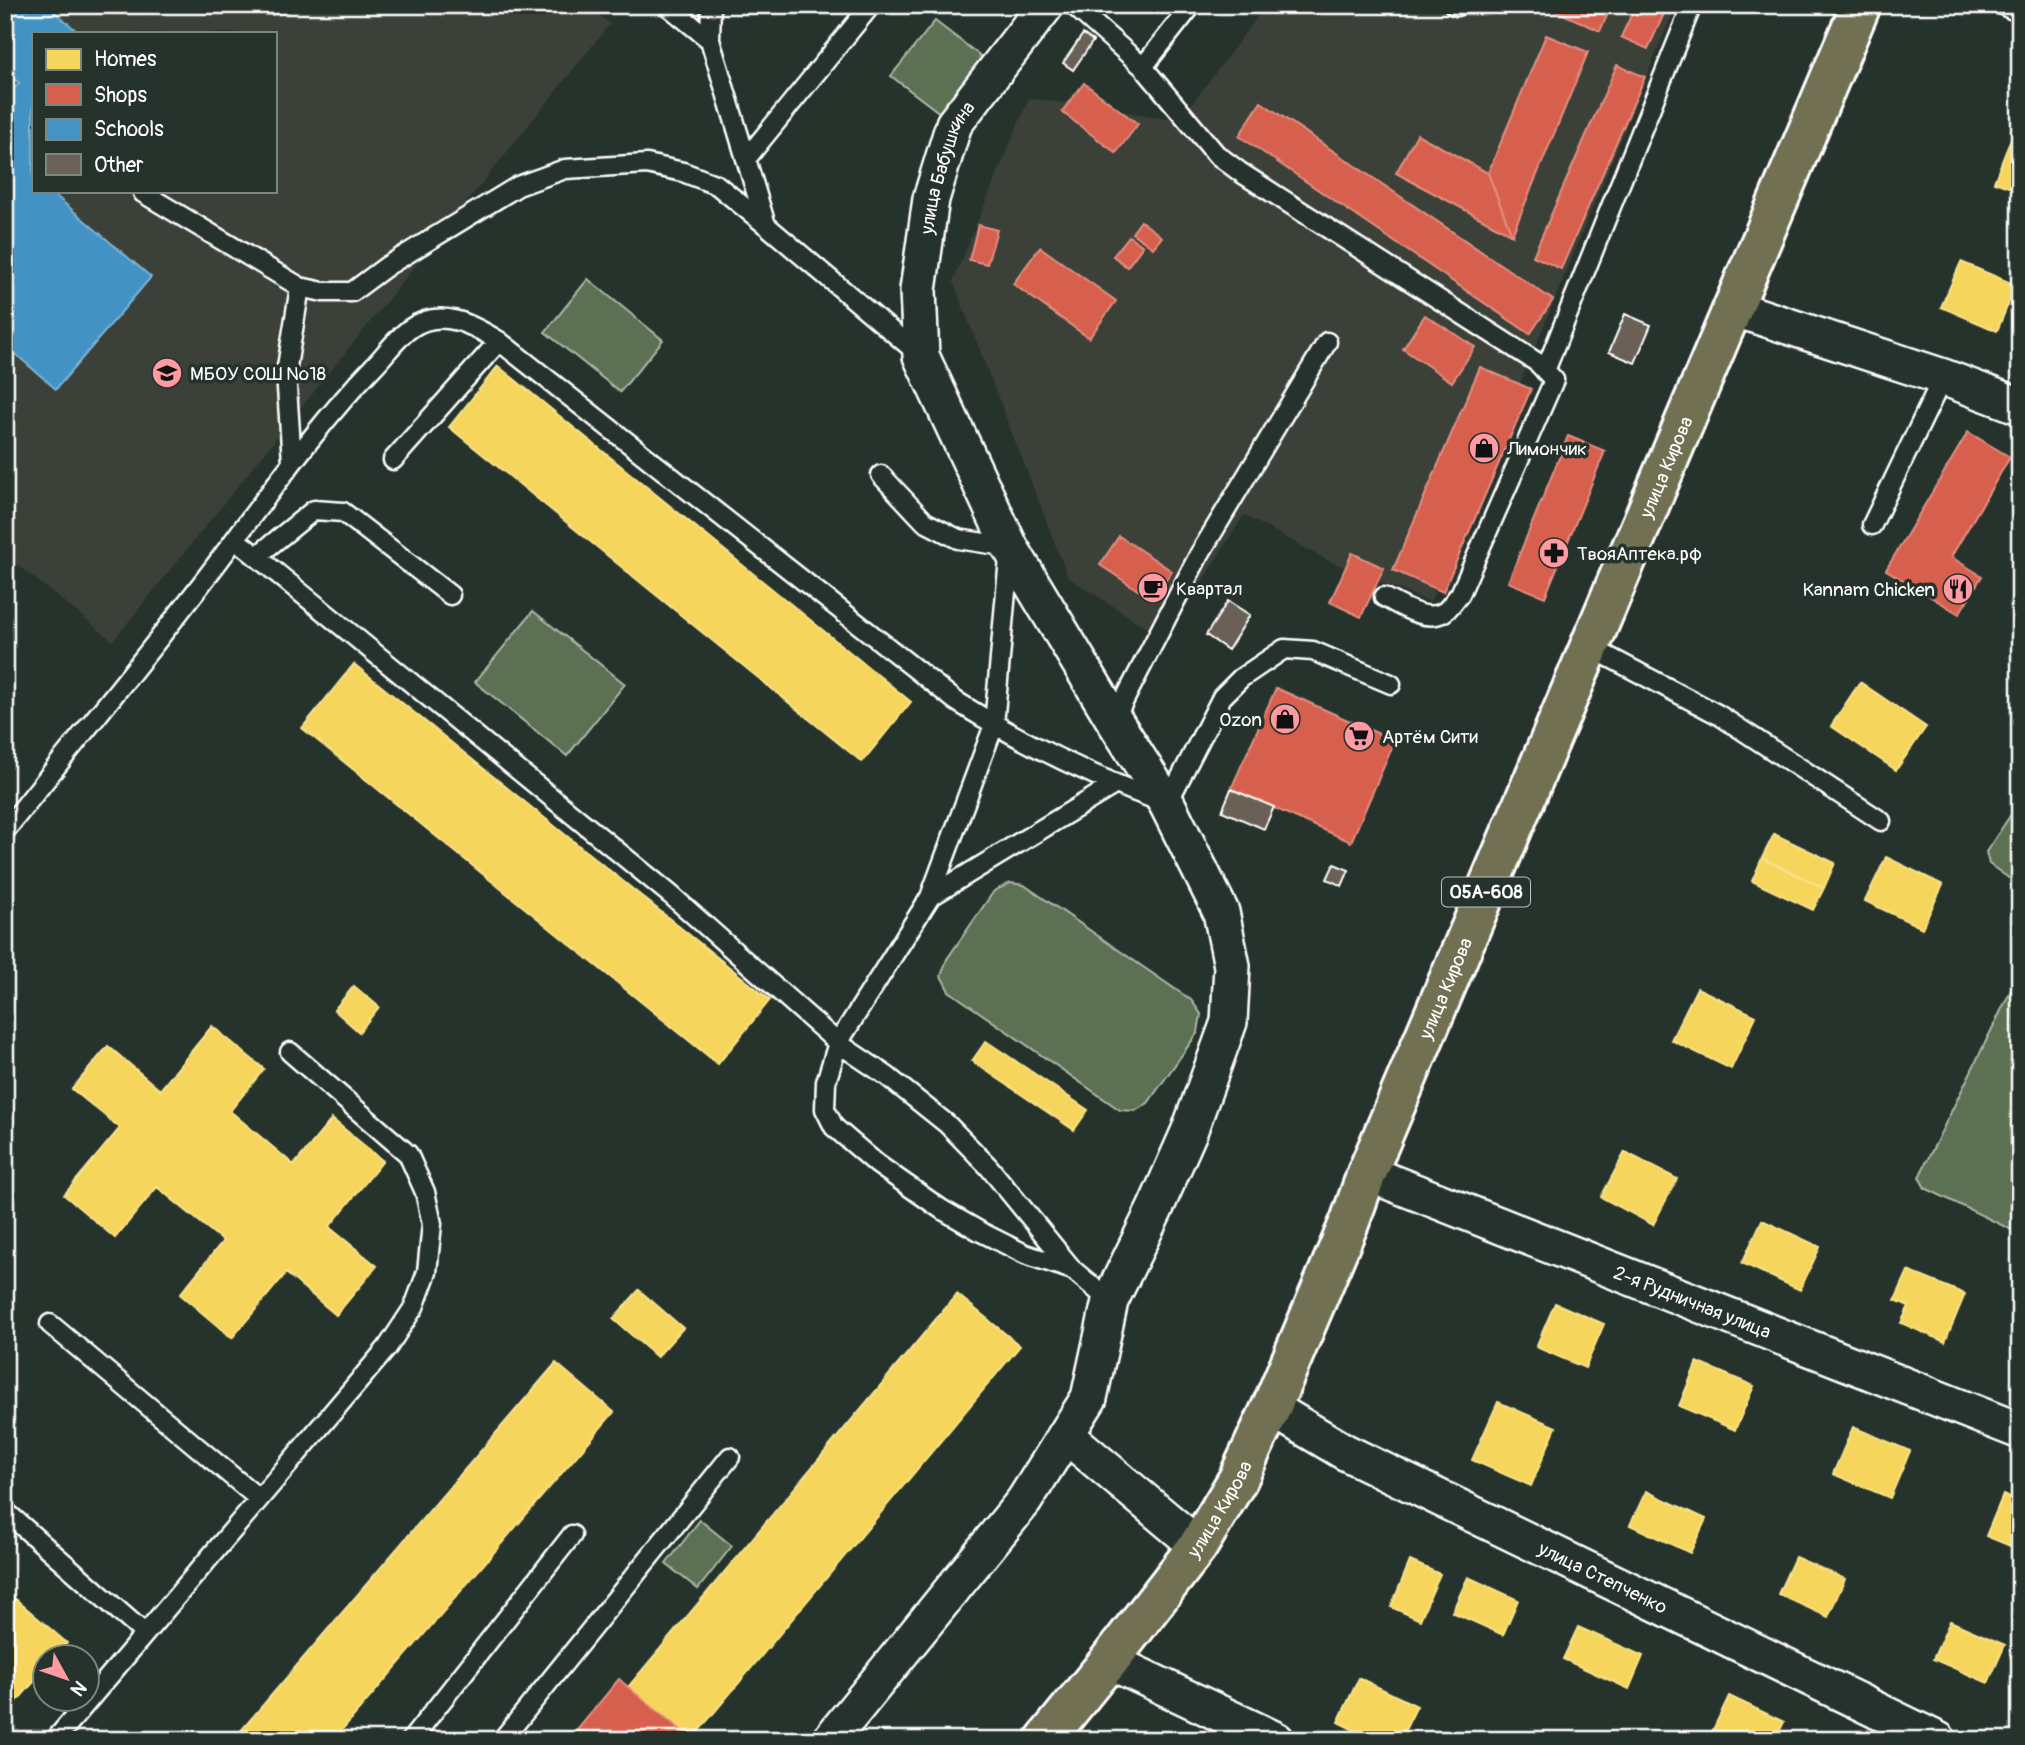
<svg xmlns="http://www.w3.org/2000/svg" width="2025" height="1745" viewBox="0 0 2025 1745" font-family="Pangolin,sans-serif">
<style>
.built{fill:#3b4139;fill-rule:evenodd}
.green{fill:#5c6f52;stroke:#aeb7a8;stroke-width:2}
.homes{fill:#f6d55c;stroke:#f9e28d;stroke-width:2}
.shops{fill:#d6604d;stroke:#e29082;stroke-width:2}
.schools{fill:#4393c3;stroke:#7bb3d5;stroke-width:2}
.building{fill:#6b6156;stroke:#fff;stroke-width:2}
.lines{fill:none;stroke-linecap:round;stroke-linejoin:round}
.service-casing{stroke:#fff;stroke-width:23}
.minor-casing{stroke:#fff;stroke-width:40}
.primary-casing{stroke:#fff;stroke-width:44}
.service{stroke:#26332d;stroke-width:18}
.minor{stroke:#26332d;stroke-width:35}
.primary{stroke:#716f52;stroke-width:38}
.labels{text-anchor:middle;stroke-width:7;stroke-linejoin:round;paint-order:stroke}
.shield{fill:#26332d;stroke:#bec2c0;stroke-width:2}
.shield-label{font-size:18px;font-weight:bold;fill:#fff}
.street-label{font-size:19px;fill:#fff;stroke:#26332d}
.poi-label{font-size:19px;fill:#fff;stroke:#26332d;text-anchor:start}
</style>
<rect width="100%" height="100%" fill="#26332d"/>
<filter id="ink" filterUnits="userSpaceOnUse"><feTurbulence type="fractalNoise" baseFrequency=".0143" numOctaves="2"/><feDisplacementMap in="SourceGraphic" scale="14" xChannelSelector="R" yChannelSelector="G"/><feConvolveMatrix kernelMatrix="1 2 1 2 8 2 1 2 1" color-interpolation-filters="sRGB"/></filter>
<g filter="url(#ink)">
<!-- built -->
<path class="built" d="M5,5H586L610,24L113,641L5,555ZM33,33H275V191H33Z
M1266,5H1676L1430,602L1329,561L1244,515L1165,640L1068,577L953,281L1029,98L1180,120Z"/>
<!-- green -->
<path class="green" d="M228,5H301C275,22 255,13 228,5Z
M935,21L983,58L940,113L891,76Z
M588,279L663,340L620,392L545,332Z
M533,611L625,684L567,756L475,682Z
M2020,801V886L1989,864L1986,852Z
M1010,883L1024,885L1191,1000L1201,1014L1198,1032L1148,1103L1135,1111L1120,1110L949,991L941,976L947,959L994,891Z
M2020,972V1234L1925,1188L1919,1177Z
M700,1520L732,1546L698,1589L666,1564Z"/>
<!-- homes -->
<path class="homes" d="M2014,131L2020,133V191L1994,182Z
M1961,262L2016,285L1997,331L1941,307Z
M498,366L911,702L862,762L449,427Z
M354,664L770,1000L718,1064L302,728Z
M1860,682L1926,727L1896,770L1831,726Z
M1774,834L1835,863L1824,888L1762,858Z
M1886,857L1943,885L1922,928L1865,901Z
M1762,858L1824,888L1813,910L1752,881Z
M354,986L379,1007L359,1032L334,1010Z
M1697,988L1756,1016L1731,1069L1671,1040Z
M212,1026L264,1069L230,1111L294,1165L332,1119L383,1161L329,1227L377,1266L336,1315L286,1273L232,1338L180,1294L223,1241L157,1187L115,1238L64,1195L120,1128L72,1089L108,1046L160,1090Z
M986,1041L1088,1110L1074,1130L972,1061Z
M1625,1152L1677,1179L1653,1225L1601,1197Z
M1762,1220L1820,1247L1800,1290L1742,1263Z
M1908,1271L1965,1294L1945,1342L1901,1323L1909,1306L1895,1300Z
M639,1290L683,1328L657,1357L613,1319Z
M957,1294L1020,1346L692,1739L628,1687Z
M1555,1303L1604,1324L1585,1368L1536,1347Z
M1697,1362L1754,1386L1735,1430L1679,1406Z
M556,1363L614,1412L360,1709L333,1740H233Z
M1498,1402L1556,1427L1531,1486L1472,1460Z
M1853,1427L1910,1451L1890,1498L1833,1474Z
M1646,1491L1706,1519L1690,1553L1630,1525Z
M2003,1495L2020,1502V1550L1986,1536Z
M1795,1557L1845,1579L1828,1617L1778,1594Z
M1410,1561L1440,1574L1420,1620L1391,1607Z
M1468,1577L1518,1600L1503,1635L1452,1612Z
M5,1590L67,1643L54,1658H46V1668L11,1708L5,1703Z
M1950,1621L2005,1645L1988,1683L1933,1659Z
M1578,1627L1643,1656L1629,1689L1563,1659Z
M1359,1678L1417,1706L1400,1740H1374L1338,1722Z
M1729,1696L1784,1722L1775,1740H1723L1711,1734Z"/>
<!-- shops -->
<path class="shops" d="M1552,5H1612L1600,31L1550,8Z
M1636,5H1668L1648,49L1621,37Z
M1546,35L1588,52L1512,235L1488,173Z
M1617,65L1645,77L1561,269L1533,256Z
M1084,83L1138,124L1116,153L1062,112Z
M1261,102L1553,300L1530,334L1239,136Z
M1417,134L1488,173L1512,235L1396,173Z
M1141,221L1162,237L1153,248L1132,233Z
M978,225L997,230L987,264L969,260Z
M1129,236L1143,246L1127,267L1113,256Z
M1040,247L1116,301L1089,338L1013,284Z
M1425,315L1475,347L1452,382L1403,349Z
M1480,367L1531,389L1443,592L1393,570Z
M1968,432L2010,457L1951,557L1982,576L1959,614L1886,570Z
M1568,436L1605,451L1545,597L1508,582Z
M1119,536L1172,571L1153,600L1100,565Z
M1352,553L1384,568L1361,617L1330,602Z
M1276,688L1395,741L1351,842L1231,789Z
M619,1679L628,1687L692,1739L569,1740Z"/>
<!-- schools -->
<path class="schools" d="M5,5H47L79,33H33V191H50L151,277L56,389L5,345V99L19,83L5,72Z"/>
<!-- building -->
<path class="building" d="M1083,34L1093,41L1073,70L1063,63Z
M1625,314L1651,325L1635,363L1609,352Z
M1228,601L1250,615L1228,650L1206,635Z
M1231,789L1274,807L1264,829L1222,811Z
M1334,864L1349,870L1342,886L1327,879Z"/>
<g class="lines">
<!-- service casing -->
<g class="service-casing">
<path id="service" d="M667,5L710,40L766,225L921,356
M1073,5L1143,67L1216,154L1240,172L1538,363L1554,380L1460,594C1455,599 1450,608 1444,612C1425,623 1400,605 1384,597
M1454,5L1457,6
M2002,5L2020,13
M710,40L711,5
M1143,67L1192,5
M746,159L871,5
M143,193L300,287L323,292H352L387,266L518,186L565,169L647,164L683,172L717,185L766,225
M1545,371L1692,5
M393,460L499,341
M292,462L286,373L300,287
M881,475L925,522L958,539L1010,547L994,725L930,897
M1872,525L1943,377
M235,539L671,895L838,1043L887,1076L947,1124L988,1166L1073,1270L1110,1301
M257,556L314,510L343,512L450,595
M1590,647L1719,715L1881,821
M1114,720L1199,555L1327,342
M5,831C81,734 162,639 235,539C279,480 323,419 374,366C386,354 397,337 411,328C441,307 473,325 499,341L956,701C1022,743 1093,777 1167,804L1222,697L1241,678L1284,649L1313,651L1391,684
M1073,1270L1025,1254L981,1232L941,1209L877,1164L834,1127L825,1109L826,1082L838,1043L930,897L1114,785
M50,1324L258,1498
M5,1511L144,1633
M55,1740L387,1348L414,1307L427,1272L432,1224L425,1192L408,1154L290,1052
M411,1740L572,1535
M502,1740L730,1457"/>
</g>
<!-- minor casing -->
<g class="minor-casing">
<g id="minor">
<path d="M1733,308L1943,377L2020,406"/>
<path id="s1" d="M1367,1173L2020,1431"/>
<path id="s2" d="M1271,1408L1345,1452L1938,1740"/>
<path d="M1066,1435L1198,1546"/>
<path d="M1109,1661L1276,1740"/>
<path id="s3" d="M830,1740L1024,1501L1089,1398L1110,1301L1155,1209L1189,1132L1229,1022L1232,966L1221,912L1167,804L1114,720L1010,547L921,356L918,290L931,199L954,124L1046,5"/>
</g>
</g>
<!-- primary casing -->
<g class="primary-casing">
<g id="primary">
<path id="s4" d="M1045,1740L1109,1661L1198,1546L1238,1479L1271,1408L1350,1221L1367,1173L1861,5"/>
</g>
</g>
<!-- service -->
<use href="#service" class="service"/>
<!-- minor -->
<use href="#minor" class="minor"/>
<!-- primary -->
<use href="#primary" class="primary"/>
</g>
</g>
<!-- icons -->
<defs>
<g id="school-disc" transform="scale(1.575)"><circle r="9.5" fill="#ff9aa2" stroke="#26332d"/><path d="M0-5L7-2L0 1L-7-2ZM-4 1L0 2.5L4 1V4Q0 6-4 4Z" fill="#111"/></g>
<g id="shop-disc" transform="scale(1.575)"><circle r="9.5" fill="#ff9aa2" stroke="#26332d"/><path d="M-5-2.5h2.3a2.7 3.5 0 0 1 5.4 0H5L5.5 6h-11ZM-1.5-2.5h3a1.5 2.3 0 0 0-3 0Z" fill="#111"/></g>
<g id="pharmacy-disc" transform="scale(1.575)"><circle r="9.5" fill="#ff9aa2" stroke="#26332d"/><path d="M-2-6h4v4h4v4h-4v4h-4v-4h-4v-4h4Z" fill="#111"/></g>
<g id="cafe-disc" transform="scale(1.575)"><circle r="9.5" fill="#ff9aa2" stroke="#26332d"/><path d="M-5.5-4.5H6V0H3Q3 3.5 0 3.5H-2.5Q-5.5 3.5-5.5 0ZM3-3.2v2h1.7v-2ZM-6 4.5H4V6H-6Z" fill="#111"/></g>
<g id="restaurant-disc" transform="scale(1.575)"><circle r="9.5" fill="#ff9aa2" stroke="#26332d"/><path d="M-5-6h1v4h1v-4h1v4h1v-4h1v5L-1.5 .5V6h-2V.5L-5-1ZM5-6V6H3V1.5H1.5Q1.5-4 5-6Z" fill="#111"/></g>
<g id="supermarket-disc" transform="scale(1.575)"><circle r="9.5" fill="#ff9aa2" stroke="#26332d"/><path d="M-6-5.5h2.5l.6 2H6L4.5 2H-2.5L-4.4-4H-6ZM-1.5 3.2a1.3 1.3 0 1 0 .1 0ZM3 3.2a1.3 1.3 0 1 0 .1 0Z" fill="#111"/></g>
</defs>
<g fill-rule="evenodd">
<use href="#school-disc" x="167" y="373"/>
<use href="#shop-disc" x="1484" y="448"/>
<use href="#pharmacy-disc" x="1554" y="553"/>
<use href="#cafe-disc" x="1153" y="588"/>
<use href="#restaurant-disc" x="1958" y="589"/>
<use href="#shop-disc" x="1285" y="719"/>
<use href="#supermarket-disc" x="1359" y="736"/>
</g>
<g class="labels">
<!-- shield labels -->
<rect class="shield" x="1442" y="877.5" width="88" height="29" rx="5"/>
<g class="shield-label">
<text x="1486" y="898">05А-608</text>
</g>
<!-- street labels -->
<g class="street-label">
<text dy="7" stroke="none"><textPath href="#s3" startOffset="1769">улица Бабушкина</textPath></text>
<text dy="7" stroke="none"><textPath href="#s4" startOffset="1424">улица Кирова</textPath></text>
<text dy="7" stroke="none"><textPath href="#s4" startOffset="858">улица Кирова</textPath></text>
<text dy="7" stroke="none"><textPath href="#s1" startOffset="350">2-я Рудничная улица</textPath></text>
<text dy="7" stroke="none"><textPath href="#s4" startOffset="290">улица Кирова</textPath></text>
<text dy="7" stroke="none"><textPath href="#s2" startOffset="373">улица Степченко</textPath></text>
</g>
<!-- poi labels -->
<g class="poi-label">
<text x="190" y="380">МБОУ СОШ №18</text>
<text x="1507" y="455">Лимончик</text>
<text x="1577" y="560">ТвояАптека.рф</text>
<text x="1176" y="595">Квартал</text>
<text x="1935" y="596" text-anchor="end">Kannam Chicken</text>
<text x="1262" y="726" text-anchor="end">Ozon</text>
<text x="1382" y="743">Артём Сити</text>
</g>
</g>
<!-- margin -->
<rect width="2025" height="1745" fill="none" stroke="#26332d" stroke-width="28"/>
<rect x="14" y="14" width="1997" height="1717" fill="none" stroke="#fff" stroke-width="2.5" filter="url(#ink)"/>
<!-- legend -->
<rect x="32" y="32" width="245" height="161" fill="#26332d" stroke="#7d8581" stroke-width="2"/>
<rect x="46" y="49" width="35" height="21" fill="#f6d55c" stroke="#7d8581" stroke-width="2"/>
<text x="94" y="66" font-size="21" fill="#ffffff">Homes</text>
<rect x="46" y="84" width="35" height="21" fill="#d6604d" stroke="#7d8581" stroke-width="2"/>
<text x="94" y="102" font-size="21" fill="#ffffff">Shops</text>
<rect x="46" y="119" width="35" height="21" fill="#4393c3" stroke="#7d8581" stroke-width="2"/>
<text x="94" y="136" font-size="21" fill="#ffffff">Schools</text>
<rect x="46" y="154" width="35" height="21" fill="#6b6156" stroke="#7d8581" stroke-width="2"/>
<text x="94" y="172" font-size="21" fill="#ffffff">Other</text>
<!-- north arrow -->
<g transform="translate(66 1678) rotate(130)"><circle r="33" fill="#26332d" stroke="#7d8581" stroke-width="2"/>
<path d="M0-5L12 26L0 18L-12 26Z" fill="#ff9aa2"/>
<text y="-10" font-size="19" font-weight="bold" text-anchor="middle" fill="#ffffff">N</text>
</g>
</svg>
